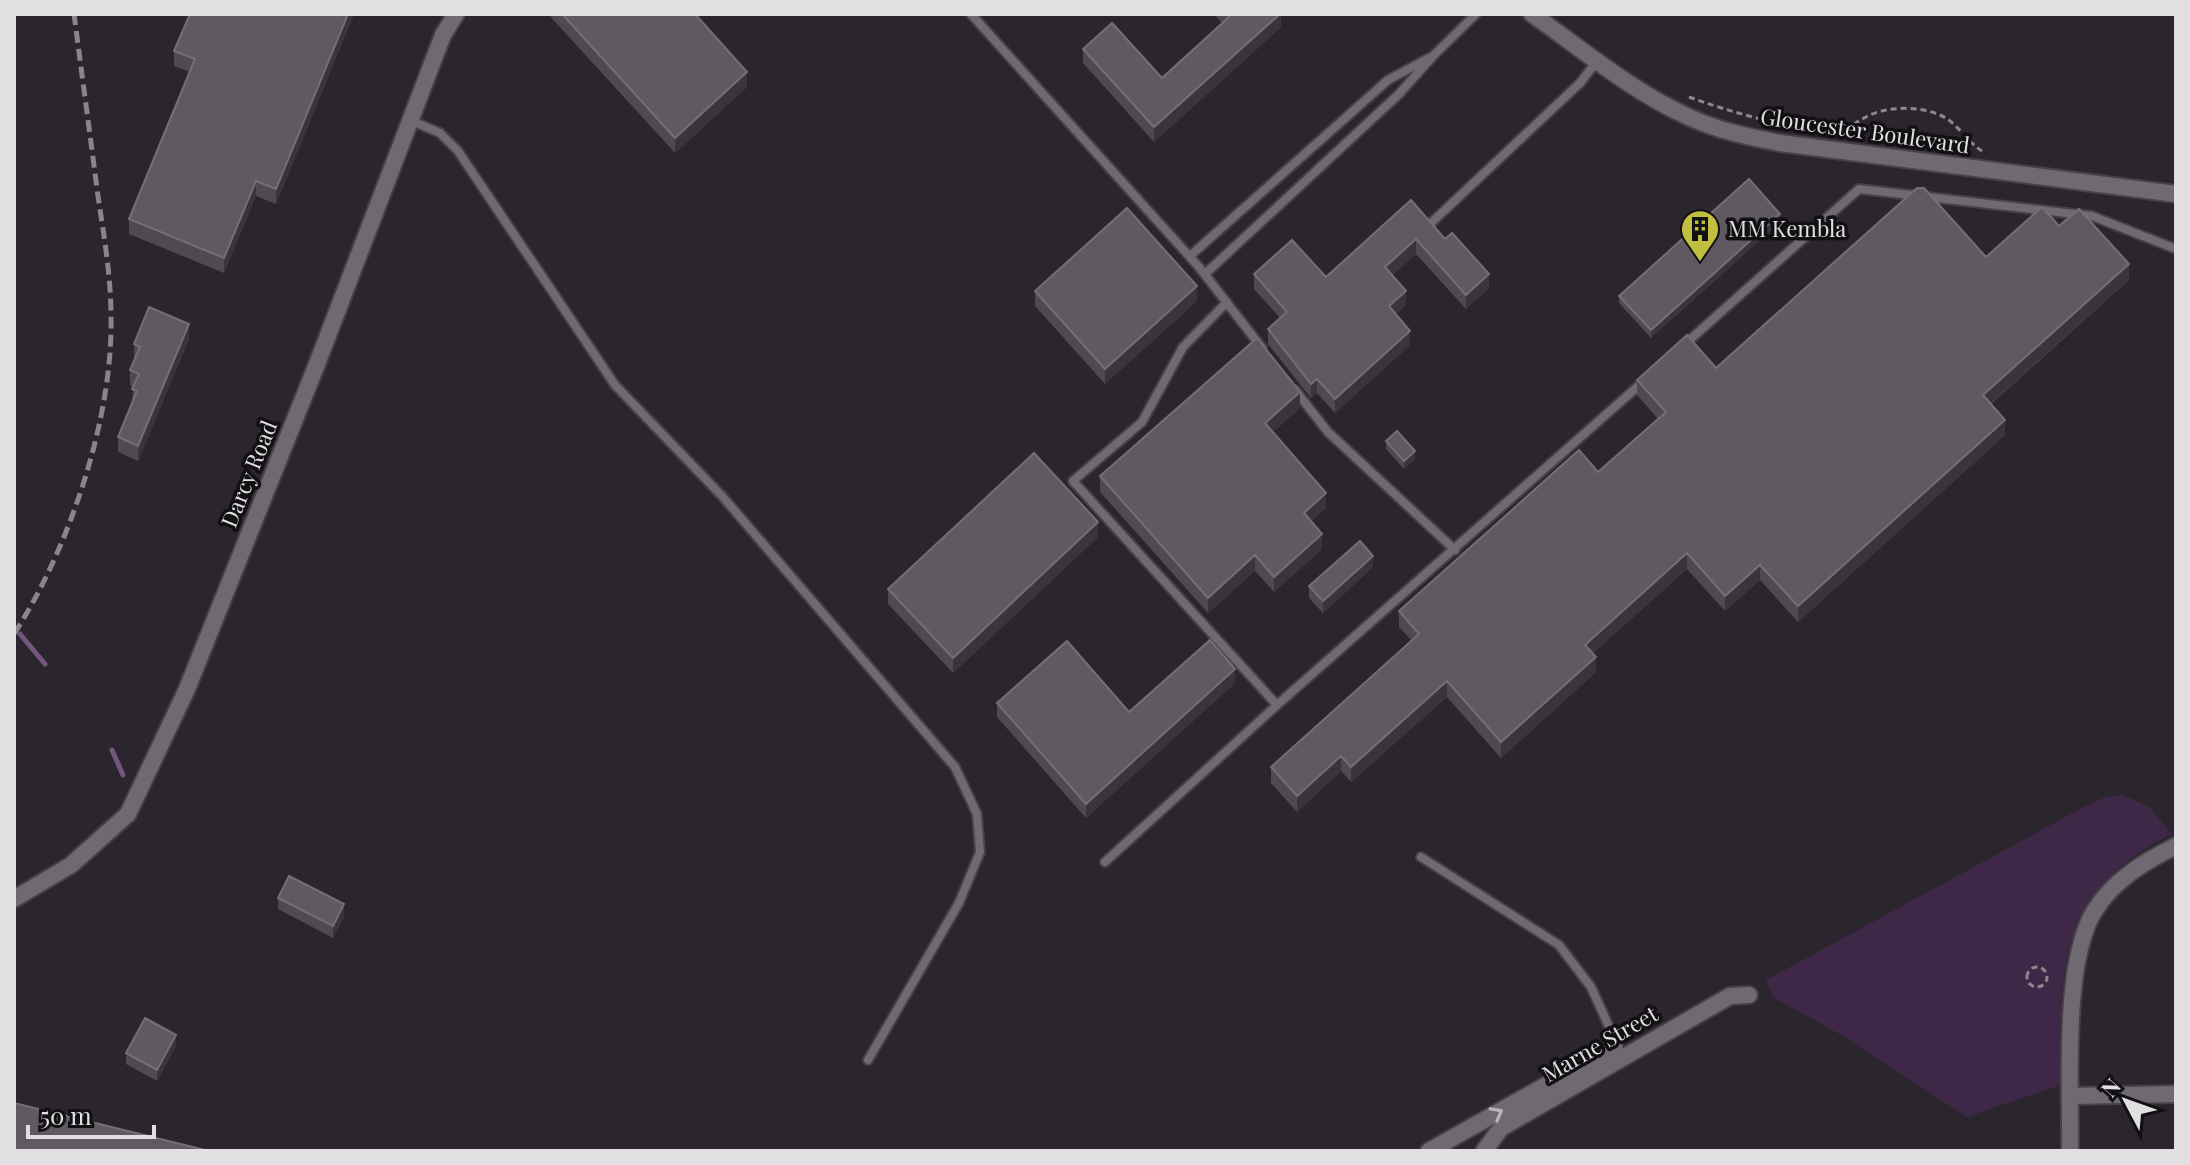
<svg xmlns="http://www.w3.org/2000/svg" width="2190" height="1165" viewBox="0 0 2190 1165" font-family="'Playfair Display',serif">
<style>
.green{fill:#3f2847}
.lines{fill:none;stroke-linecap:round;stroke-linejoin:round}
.stream{stroke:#74567d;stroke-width:5}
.service-casing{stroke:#454146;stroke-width:12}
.minor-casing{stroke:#454146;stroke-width:20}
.path{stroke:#8c888d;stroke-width:3;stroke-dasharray:6 4;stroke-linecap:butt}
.service{stroke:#6f6971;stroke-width:8}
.minor{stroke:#6f6971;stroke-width:16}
.rail{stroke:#89858b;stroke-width:5;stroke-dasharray:12 6;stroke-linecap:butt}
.wall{fill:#4f4a51}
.shaded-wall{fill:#3a353c}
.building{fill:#5f5a61;stroke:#736f75;stroke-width:2}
.oneway{stroke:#bab6bb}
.labels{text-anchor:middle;stroke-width:7;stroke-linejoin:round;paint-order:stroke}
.street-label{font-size:22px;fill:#e2dfe3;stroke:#121013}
.poi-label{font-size:22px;fill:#e2dfe3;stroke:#121013;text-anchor:start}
</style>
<rect width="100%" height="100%" fill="#2b262d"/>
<!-- green -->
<path class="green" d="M2123,795L2149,807L2172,834C2055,891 2061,971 2060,1085L1967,1117L1843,1036L1773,997L1766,980L2086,806L2106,797Z"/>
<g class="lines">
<!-- stream -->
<path class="stream" d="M20,634L45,664
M112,750L123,775"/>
<!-- service casing -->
<g class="service-casing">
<path id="service" d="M971,14L1199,267L1262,348
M410,120L440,133L458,151L615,385L722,496L955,767L977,814L980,852L959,903L868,1060
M1431,223L1580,83L1597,61
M1190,256L1388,80L1429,58
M1205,274L1399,94L1433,56L1476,14
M1227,302L1183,347L1142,422L1073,481L1277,705
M1684,345L1859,189L2092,216L2176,249
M1295,390L1328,432L1455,550
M1421,857L1559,945L1591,987L1622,1055
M1105,862L1277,705L1644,381"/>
</g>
<!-- minor casing -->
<g class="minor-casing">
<path id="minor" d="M1532,14C1583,50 1634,93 1691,118C1719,131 1750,137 1780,143L2176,194
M14,899L71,865L128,814L187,689L317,364L443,35L456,14
M2071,1096L2176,1094
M1429,1151L1598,1056H1619
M1484,1151L1501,1128L1730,996L1749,995
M2070,1151C2071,1087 2062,962 2095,910C2114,880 2145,861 2176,846"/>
</g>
<!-- path -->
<path class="path" d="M1689,97C1727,111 1800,133 1840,129C1850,128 1859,120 1868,116C1888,106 1919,106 1940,115C1957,122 1967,142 1982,151
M2027 977a10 10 0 1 1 20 0a10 10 0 1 1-20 0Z"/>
<!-- service -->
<use href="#service" class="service"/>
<!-- minor -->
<use href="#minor" class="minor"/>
<!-- rail -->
<path class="rail" d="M14,634C69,549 113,419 111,317C111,276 104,236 98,196C90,135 82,75 74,14"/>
</g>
<!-- wall -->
<path class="wall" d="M354,14L276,204L256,196L224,273L129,234V219L190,72L174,66V51Z
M548,14H695L747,87L675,153Z
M1214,14H1281V27L1154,142L1083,63V49L1162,78L1222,23Z
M1411,200L1489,288L1466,309L1416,254L1392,275L1406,305L1396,314L1410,345L1335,413L1317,393L1311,398L1268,344V329L1280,318L1254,289V274L1326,277Z
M1780,222L1651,338L1619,303V296Z
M2059,226L2129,280L1991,404L2005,435L1798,622L1760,580L1725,611L1687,569L1593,653L1596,672L1501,758L1447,697L1351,782L1341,771L1297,812L1271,783V767L1412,641L1399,627V611L1598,472L1658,419L1637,395V380L1716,368Z
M1035,291L1197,301L1105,384L1035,306Z
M189,339L138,461L118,452V437L132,402L133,387L130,385V370L135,360L134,359V344Z
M1300,408L1273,432L1326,508L1311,521L1322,549L1274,592L1255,571L1208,613L1100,492V476Z
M1386,441L1415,459L1404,469L1386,449Z
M1098,537L953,673L888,604V589Z
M1373,567L1323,613L1309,598V586Z
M1235,683L1086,818L997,717V703L1129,712Z
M278,898L344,916L333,938L278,909Z
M176,1046L157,1081L126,1064V1053Z"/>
<!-- shaded-wall -->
<path class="shaded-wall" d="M348,14H354L276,204V189Z
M1280,14H1281V27L1154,142V127Z
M747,72V87L675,153V138Z
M256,181V196L224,273V258Z
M1780,214V222L1651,338V330Z
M1416,239V254L1385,282V267Z
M2129,264V280L1983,410V395Z
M1489,274V288L1466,309V295Z
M1197,286V301L1105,384V369Z
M1406,291V305L1389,321V306Z
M189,324V339L138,461V446Z
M1410,331V345L1335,413V399Z
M1317,379V393L1311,398V384Z
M1300,392V408L1265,439V423Z
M2005,420V435L1798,622V606Z
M1415,451V459L1404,469V461Z
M1326,493V508L1304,528V513Z
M1098,522V537L953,673V658Z
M1322,534V549L1274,592V577Z
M1687,553V569L1585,660V645Z
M1255,555V571L1208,613V598Z
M1373,556V567L1323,613V601Z
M1760,565V580L1725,611V596Z
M1596,657V672L1501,758V742Z
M1235,669V683L1086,818V804Z
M1447,681V697L1351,782V767Z
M1341,756V771L1297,812V796Z
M344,904V916L333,938V926Z
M176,1035V1046L157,1081V1070Z"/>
<!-- building -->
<path class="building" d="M190,14H348L276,189L256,181L224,258L129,219L195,59L174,51Z
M562,14H695L747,72L675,138Z
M1227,14H1280L1154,127L1083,49L1112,23L1162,78L1229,17Z
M1749,179L1780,214L1651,330L1619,296Z
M1917,188H1924L1986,257L2042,207L2059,226L2079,209L2129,264L1983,395L2005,420L1798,606L1760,565L1725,596L1687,553L1585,645L1596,657L1501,742L1447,681L1351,767L1341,756L1297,796L1271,767L1419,634L1399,611L1579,450L1598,472L1666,412L1637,380L1687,335L1716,368Z
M1411,200L1445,239L1452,233L1489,274L1466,295L1416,239L1385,267L1406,291L1389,306L1410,331L1335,399L1317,379L1311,384L1268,329L1287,312L1254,274L1292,240L1326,277Z
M1127,208L1197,286L1105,369L1035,291Z
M149,307L189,324L138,446L118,437L137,391L132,389L139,374L130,370L140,347L134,344Z
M1257,338L1300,392L1265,423L1326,493L1304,513L1322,534L1274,577L1255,555L1208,598L1100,476Z
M1397,431L1415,451L1404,461L1386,441Z
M1034,453L1098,522L953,658L888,589Z
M1360,541L1373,556L1323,601L1309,586Z
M1210,640L1235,669L1086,804L997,703L1067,641L1129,712Z
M289,876L344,904L333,926L278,898Z
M145,1018L176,1035L157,1070L126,1053Z
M14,1103L209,1151H14Z"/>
<!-- one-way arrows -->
<defs><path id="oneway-chevron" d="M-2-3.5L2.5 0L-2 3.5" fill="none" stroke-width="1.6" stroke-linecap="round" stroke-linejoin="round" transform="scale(2)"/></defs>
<use class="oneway" href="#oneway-chevron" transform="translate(1497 1113) rotate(-29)"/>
<!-- icons -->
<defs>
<g id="building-pin" transform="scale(2)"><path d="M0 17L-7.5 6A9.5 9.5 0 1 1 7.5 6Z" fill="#c1be40" stroke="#121013"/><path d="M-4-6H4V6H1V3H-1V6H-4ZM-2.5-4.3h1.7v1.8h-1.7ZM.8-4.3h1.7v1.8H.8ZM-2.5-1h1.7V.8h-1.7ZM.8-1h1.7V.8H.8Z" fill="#111"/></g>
</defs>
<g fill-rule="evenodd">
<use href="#building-pin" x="1700" y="229"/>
</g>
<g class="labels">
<!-- street labels -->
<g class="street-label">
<text transform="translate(1865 131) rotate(8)" y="8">Gloucester Boulevard</text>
<text transform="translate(249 474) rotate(-68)" y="8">Darcy Road</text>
<text transform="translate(1600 1044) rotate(-30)" y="8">Marne Street</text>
</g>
<!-- poi labels -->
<g class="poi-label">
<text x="1728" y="237">MM Kembla</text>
</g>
</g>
<!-- border -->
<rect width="2190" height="1165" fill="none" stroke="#e2dfe3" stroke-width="32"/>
<!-- north arrow -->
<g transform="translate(2126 1101) rotate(311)" stroke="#121013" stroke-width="6" paint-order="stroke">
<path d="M0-6L14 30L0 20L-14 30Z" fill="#e2dfe3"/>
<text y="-12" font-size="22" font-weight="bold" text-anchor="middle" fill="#e2dfe3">N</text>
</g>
<!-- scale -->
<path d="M28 1125v12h126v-12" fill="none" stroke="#e2dfe3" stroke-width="4"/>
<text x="40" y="1125" font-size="24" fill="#e2dfe3" stroke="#121013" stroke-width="6" paint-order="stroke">50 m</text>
</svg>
